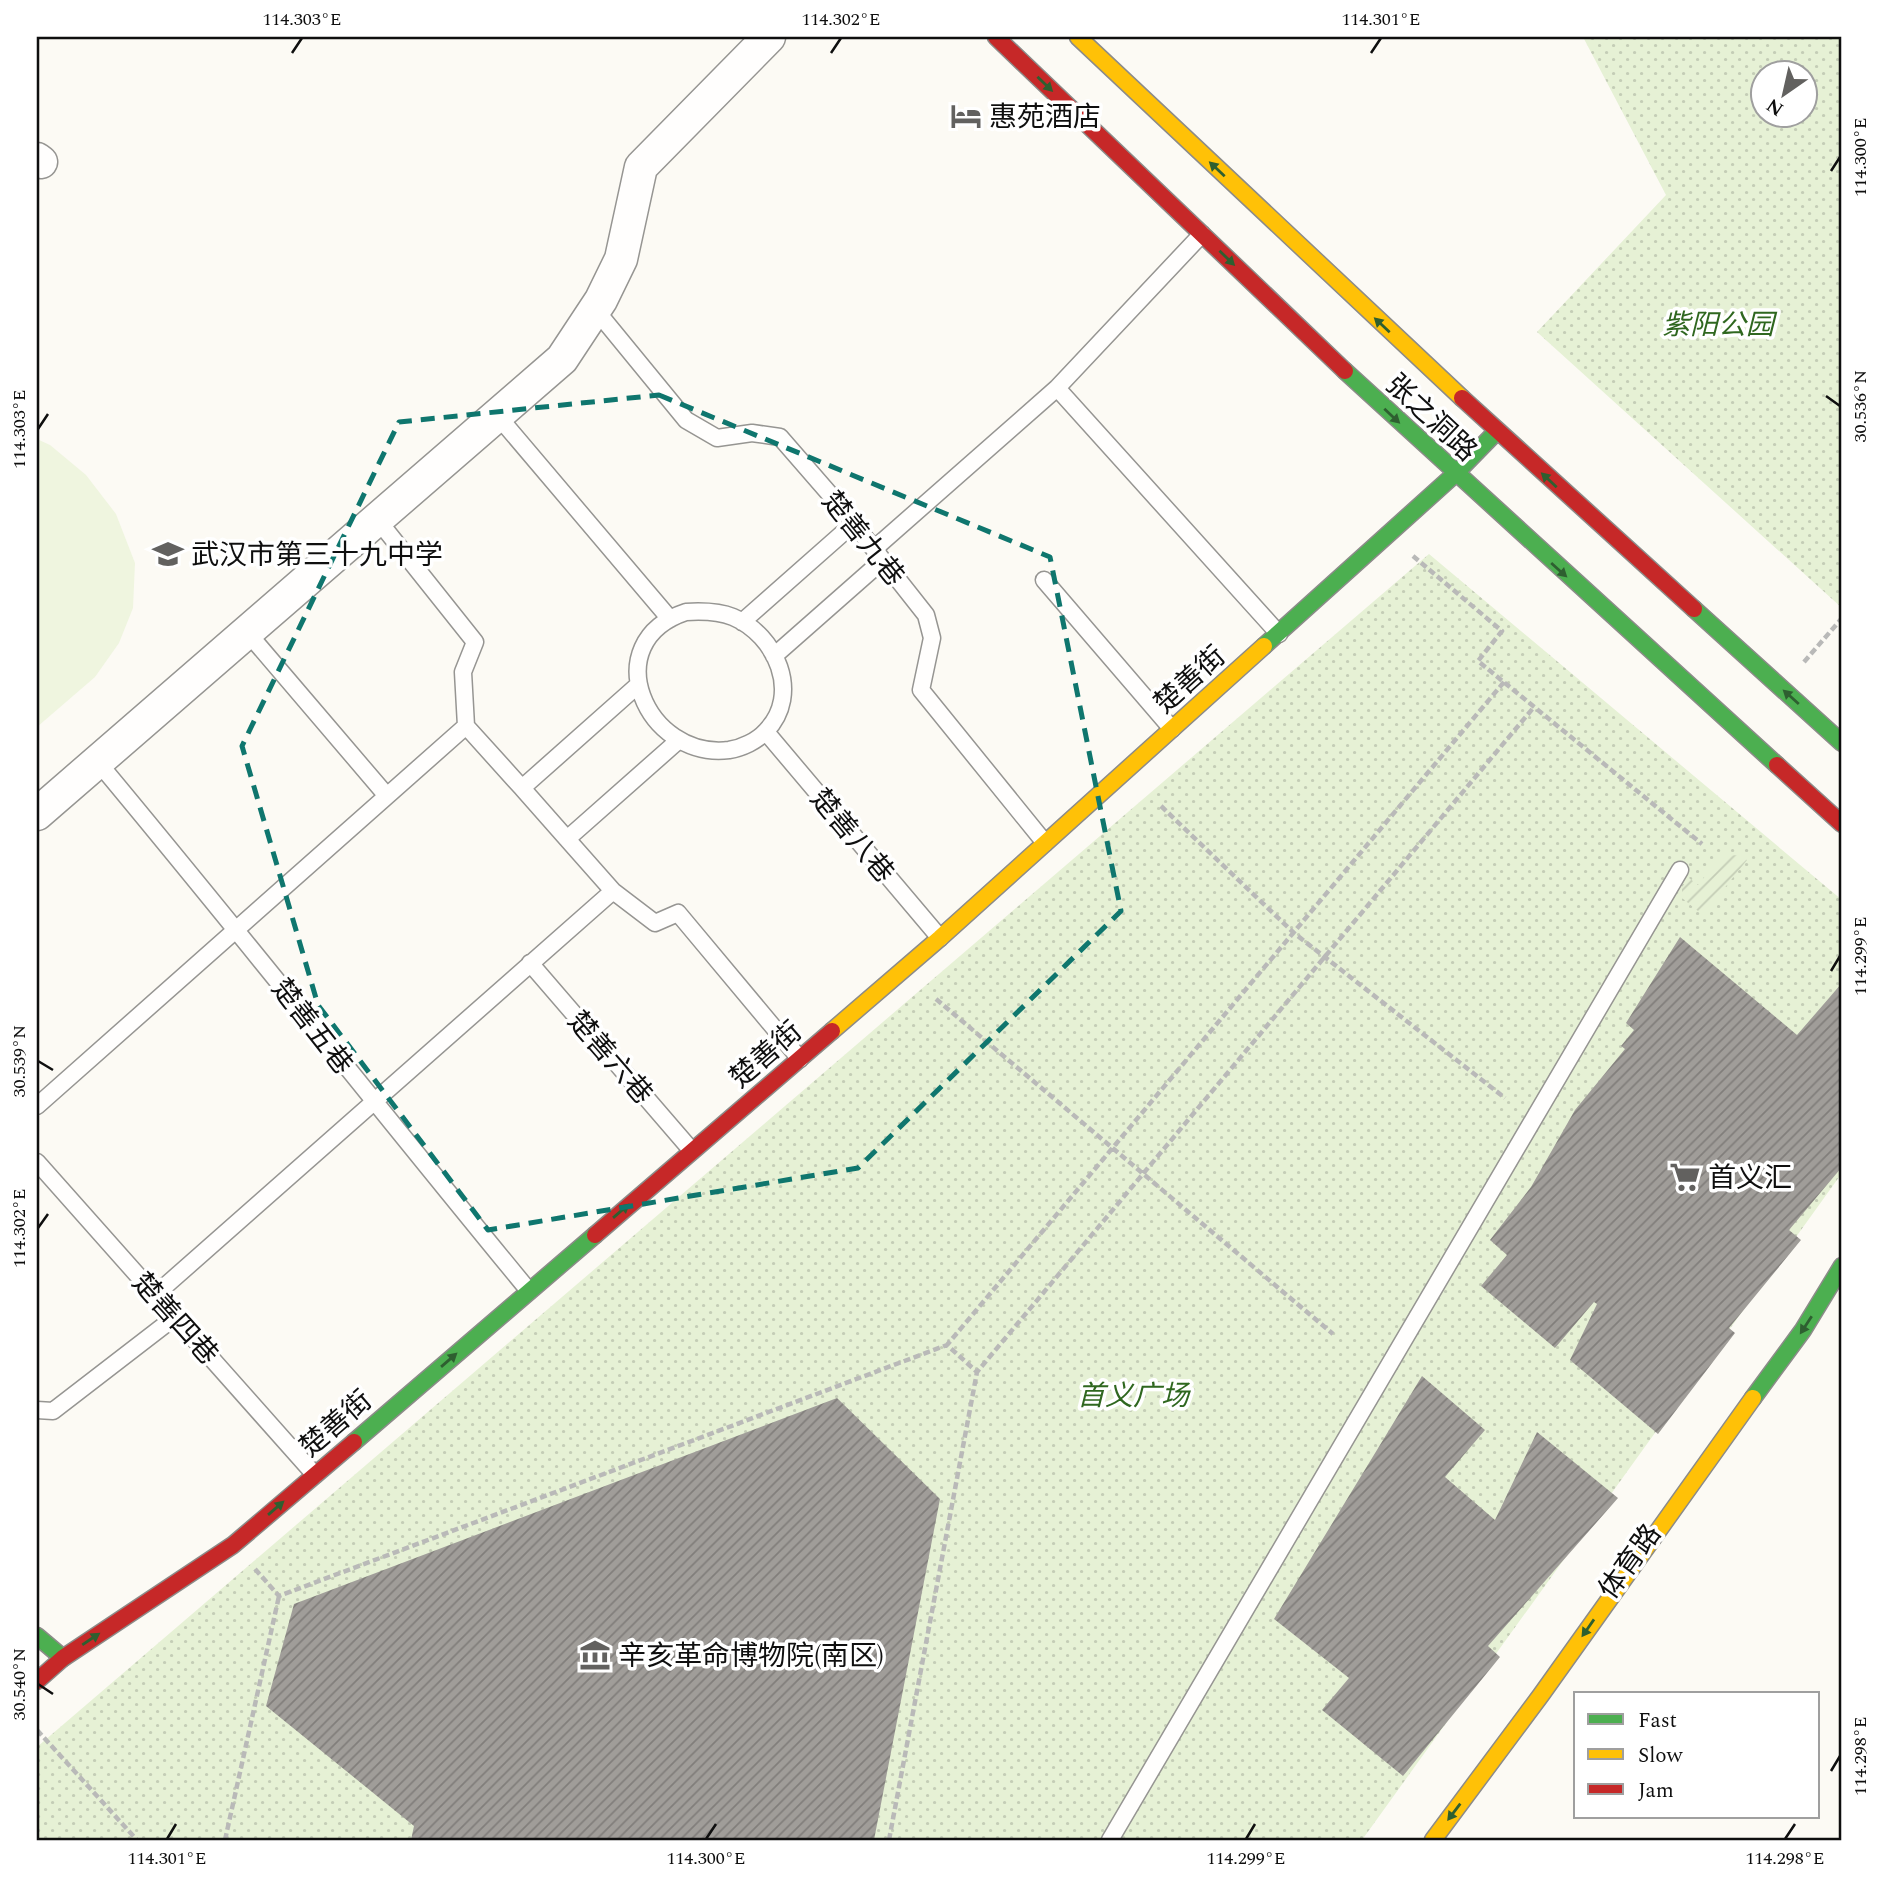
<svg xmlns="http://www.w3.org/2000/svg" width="1879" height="1877" viewBox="0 0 1879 1877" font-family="Spectral,'Noto Sans SC',serif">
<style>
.park{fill:url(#park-dots);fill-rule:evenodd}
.garden{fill:url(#garden-furrows)}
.pitch{fill:#eff5df}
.building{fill:url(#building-hatch)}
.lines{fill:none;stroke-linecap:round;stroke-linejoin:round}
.lane-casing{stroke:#969592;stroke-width:19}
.street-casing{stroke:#969592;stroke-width:35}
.fast-casing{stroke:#8c8b89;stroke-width:19}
.slow-casing{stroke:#8c8b89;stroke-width:19}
.jam-casing{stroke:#8c8b89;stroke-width:19}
.path{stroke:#b9b9b8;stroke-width:4.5;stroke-dasharray:7 3.5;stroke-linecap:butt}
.lane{stroke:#fffefd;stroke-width:16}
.street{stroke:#fffefd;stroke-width:32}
.fast{stroke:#4caf50;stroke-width:16}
.slow{stroke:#ffc107;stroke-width:16}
.jam{stroke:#c62828;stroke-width:16}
.oneway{fill:#2e5f30}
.marked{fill:none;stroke:#0f766e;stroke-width:5;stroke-dasharray:14 9;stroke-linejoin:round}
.ticks{fill:none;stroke:#0f0f0f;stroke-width:2.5}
.labels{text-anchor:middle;stroke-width:7;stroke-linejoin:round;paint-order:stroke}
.poi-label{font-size:28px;fill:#0f0f0f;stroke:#fff;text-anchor:start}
.park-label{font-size:28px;font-style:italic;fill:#2f671f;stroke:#fff}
.street-label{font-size:28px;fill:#0f0f0f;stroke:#fff}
.neatline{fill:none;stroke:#0f0f0f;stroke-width:2.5}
.ticks-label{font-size:18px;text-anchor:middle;fill:#0f0f0f}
</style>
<defs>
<pattern id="park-dots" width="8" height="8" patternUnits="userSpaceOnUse" patternTransform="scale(1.75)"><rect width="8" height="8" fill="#e6f1d5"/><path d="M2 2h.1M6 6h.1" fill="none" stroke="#c4cdb6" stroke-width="1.8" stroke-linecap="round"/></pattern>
<pattern id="garden-furrows" width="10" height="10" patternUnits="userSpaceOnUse" patternTransform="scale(1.75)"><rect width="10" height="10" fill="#e6f1d5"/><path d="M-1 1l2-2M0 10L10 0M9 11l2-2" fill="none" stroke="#c4cdb6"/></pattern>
<pattern id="building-hatch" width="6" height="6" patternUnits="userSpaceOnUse" patternTransform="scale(1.75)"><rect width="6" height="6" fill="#a09d99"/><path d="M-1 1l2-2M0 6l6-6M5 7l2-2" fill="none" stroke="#817e7b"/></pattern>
</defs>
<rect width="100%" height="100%" fill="#fcfaf4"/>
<!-- park -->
<path class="park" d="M1583,37H1842V608L1537,332L1666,195ZM1764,74H1806V116H1764Z
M1429,554L1842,900V1173L1362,1840H37V1747Z"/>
<!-- garden -->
<path class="garden" d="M1740,855L1747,860L1703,915L1682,898V887L1689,878L1698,885L1721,856Z"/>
<!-- pitch -->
<path class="pitch" d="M37,439L50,445L86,475L116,514L135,563L133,608L119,643L95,677L37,727Z"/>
<!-- building -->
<path class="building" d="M1680,937L1797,1035L1842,983V1167L1789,1230L1801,1240L1729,1328L1735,1333L1658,1434L1570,1360L1597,1304L1594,1302L1555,1348L1481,1286L1507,1255L1490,1240L1531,1187L1575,1110L1625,1049L1621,1046L1634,1030L1626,1023Z
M1422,1376L1485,1430L1445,1477L1495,1520L1537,1432L1618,1498L1488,1646L1500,1657L1403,1776L1322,1710L1349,1678L1274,1619Z
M837,1398L940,1499L874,1840H411L414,1826L266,1706L294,1604Z"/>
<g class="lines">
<!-- lane casing -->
<g class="lane-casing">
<path id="lane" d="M595,309L686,420L717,438L752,433L780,437L840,506L926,615L932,638L921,690L1045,843
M1057,388L1279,634
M497,415L670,619
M377,519L475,642L463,672L466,726
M874,549L1057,388L1202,234
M1044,580L1172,729
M686,612C702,611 718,611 733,617C776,635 802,694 766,731C757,741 742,748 729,750C646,760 595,642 686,612Z
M742,622L853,524
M247,632L387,796
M774,656L883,560
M766,732L940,938
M97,761C243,936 384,1115 529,1291
M522,788L567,839
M613,891L655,923L678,913L800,1059
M530,963L692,1151
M37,1106L466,726L522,788L638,685
M37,1162L315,1475
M155,1295L613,891L567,839L679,740
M37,1410L53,1411L175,1317
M1110,1840L1680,870"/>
</g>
<!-- street casing -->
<g class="street-casing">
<path id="street" d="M37,159L41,162
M37,814L562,359L601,300L621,259L641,167L769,37"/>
</g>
<!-- fast casing -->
<g class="fast-casing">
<path id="fast" d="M1345,371L1777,765
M1694,609L1842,743
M1264,646L1455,474L1497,431
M1753,1398L1803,1330L1842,1266
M354,1442L595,1235
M37,1636L63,1658"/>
</g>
<!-- slow casing -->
<g class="slow-casing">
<path id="slow" d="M1078,37L1462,398
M832,1031L940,938L1264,646
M1433,1840L1541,1695L1753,1398"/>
</g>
<!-- jam casing -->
<g class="jam-casing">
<path id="jam" d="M996,37L1345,371
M1462,398L1694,609
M1777,765L1842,824
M595,1235L832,1031
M37,1681L63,1658L233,1545L354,1442"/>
</g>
<!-- path -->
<path class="path" d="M1413,556L1502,631L1478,661L1702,844
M1804,662L1842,618
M1504,682L947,1345L977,1372L1534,707
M1161,806L1294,933L1505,1098
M936,999L1333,1334
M255,1569L279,1596L947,1345
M37,1730L137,1840
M225,1840L279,1596
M889,1840L977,1372"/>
<!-- lane -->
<use href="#lane" class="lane"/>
<!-- street -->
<use href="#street" class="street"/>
<!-- fast -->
<use href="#fast" class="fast"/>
<!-- slow -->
<use href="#slow" class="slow"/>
<!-- jam -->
<use href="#jam" class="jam"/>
</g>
<!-- one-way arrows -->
<defs><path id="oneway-solid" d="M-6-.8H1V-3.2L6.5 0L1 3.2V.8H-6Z" transform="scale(1.75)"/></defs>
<g class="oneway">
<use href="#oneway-solid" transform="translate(1045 84) rotate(44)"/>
<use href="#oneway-solid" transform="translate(1217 169) rotate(-137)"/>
<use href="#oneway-solid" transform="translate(1227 258) rotate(44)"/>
<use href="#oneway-solid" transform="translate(1382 325) rotate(-137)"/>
<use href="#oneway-solid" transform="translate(1392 416) rotate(43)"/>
<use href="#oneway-solid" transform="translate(1549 480) rotate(-137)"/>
<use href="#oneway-solid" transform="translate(1559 570) rotate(42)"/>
<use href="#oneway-solid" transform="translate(1791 697) rotate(-138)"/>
<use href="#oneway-solid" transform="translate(621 1211) rotate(-41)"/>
<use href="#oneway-solid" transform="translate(1806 1325) rotate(123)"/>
<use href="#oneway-solid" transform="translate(449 1360) rotate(-41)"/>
<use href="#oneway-solid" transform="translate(276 1508) rotate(-41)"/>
<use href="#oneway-solid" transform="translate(1588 1628) rotate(125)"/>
<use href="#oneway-solid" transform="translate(91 1639) rotate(-34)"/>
<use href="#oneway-solid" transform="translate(1454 1812) rotate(127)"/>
</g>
<!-- marked area -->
<path class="marked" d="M659,395L1050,557L1121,911L858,1168L488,1230L318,1005L242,746L399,422Z"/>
<!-- ticks -->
<path class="ticks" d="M292,53L302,38M831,53L841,38M1371,53L1381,38M1831,171L1840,157M1826,396L1840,406M38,429L48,414M1831,971L1840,956M38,1061L53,1070M38,1228L48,1214M38,1684L53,1694M1831,1771L1840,1756M167,1839L176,1824M706,1839L716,1824M1246,1839L1255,1824M1785,1839L1795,1824"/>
<!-- icons -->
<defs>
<g id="hotel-bare" transform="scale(2.415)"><path d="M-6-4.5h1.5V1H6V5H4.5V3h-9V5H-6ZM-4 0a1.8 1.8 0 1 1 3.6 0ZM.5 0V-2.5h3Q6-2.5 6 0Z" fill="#62615f" stroke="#fff" stroke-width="2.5" paint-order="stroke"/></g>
<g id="school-bare" transform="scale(2.415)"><path d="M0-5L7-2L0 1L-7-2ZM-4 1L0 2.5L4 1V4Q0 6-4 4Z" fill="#62615f" stroke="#fff" stroke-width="2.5" paint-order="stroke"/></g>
<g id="supermarket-bare" transform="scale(2.415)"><path d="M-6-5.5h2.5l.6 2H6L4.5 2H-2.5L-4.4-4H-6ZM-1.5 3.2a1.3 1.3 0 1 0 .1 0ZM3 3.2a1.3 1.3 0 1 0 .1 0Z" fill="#62615f" stroke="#fff" stroke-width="2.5" paint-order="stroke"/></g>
<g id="museum-bare" transform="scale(2.415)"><path d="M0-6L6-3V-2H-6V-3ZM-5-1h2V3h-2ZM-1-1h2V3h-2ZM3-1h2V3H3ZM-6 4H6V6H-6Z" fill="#62615f" stroke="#fff" stroke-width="2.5" paint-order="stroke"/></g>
</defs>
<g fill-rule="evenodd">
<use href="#hotel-bare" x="966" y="116"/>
<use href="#school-bare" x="168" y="554"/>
<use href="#supermarket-bare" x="1685" y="1177"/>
<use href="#museum-bare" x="595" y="1655"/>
</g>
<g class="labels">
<!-- poi labels -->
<g class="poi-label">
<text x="989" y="126">惠苑酒店</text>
<text x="191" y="564">武汉市第三十九中学</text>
<text x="1708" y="1187">首义汇</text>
<text x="618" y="1665">辛亥革命博物院(南区)</text>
</g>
<!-- park labels -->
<g class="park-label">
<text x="1718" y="334">紫阳公园</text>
<text x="1133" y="1405">首义广场</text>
</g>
<!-- street labels -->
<g class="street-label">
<text transform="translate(1432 417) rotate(43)" y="10">张之洞路</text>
<text transform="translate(864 538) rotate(51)" y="10">楚善九巷</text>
<text transform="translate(1189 679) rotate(-42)" y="10">楚善街</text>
<text transform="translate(853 835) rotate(50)" y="10">楚善八巷</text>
<text transform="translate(313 1026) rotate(52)" y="10">楚善五巷</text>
<text transform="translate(765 1054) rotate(-41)" y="10">楚善街</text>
<text transform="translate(611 1057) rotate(49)" y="10">楚善六巷</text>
<text transform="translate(176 1318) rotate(48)" y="10">楚善四巷</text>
<text transform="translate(335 1423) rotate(-41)" y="10">楚善街</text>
<text transform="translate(1629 1561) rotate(-54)" y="10">体育路</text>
</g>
</g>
<!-- border -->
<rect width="1879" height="1877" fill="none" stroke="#ffffff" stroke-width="77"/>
<!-- legend -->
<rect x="1574" y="1692" width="245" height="126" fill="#ffffff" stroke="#9f9f9f" stroke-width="2"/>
<rect x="1588" y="1714" width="35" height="10" fill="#4caf50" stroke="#9f9f9f" stroke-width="2"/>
<text x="1638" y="1727" font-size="21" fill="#0f0f0f">Fast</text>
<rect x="1588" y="1749" width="35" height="10" fill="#ffc107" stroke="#9f9f9f" stroke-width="2"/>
<text x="1638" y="1762" font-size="21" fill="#0f0f0f">Slow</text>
<rect x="1588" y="1784" width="35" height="10" fill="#c62828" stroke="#9f9f9f" stroke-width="2"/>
<text x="1638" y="1797" font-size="21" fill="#0f0f0f">Jam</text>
<!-- north arrow -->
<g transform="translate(1784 94) rotate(214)"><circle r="33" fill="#ffffff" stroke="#9f9f9f" stroke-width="2"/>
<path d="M0-5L12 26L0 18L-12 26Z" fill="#62615f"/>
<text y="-10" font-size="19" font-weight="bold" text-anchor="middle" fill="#0f0f0f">N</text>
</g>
<rect x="38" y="38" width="1802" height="1801" class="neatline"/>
<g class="ticks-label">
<text x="302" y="25">114.303°E</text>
<text x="841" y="25">114.302°E</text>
<text x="1381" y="25">114.301°E</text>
<text transform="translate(1860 157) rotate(-90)" y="6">114.300°E</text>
<text transform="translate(1860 406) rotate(-90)" y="6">30.536°N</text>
<text transform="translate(19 429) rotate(-90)" y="6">114.303°E</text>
<text transform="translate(1860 956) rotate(-90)" y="6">114.299°E</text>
<text transform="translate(19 1061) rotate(-90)" y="6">30.539°N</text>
<text transform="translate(19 1228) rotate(-90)" y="6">114.302°E</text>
<text transform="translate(19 1684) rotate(-90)" y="6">30.540°N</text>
<text transform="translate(1860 1756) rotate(-90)" y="6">114.298°E</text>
<text x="167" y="1864">114.301°E</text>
<text x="706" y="1864">114.300°E</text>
<text x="1246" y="1864">114.299°E</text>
<text x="1785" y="1864">114.298°E</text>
</g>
</svg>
